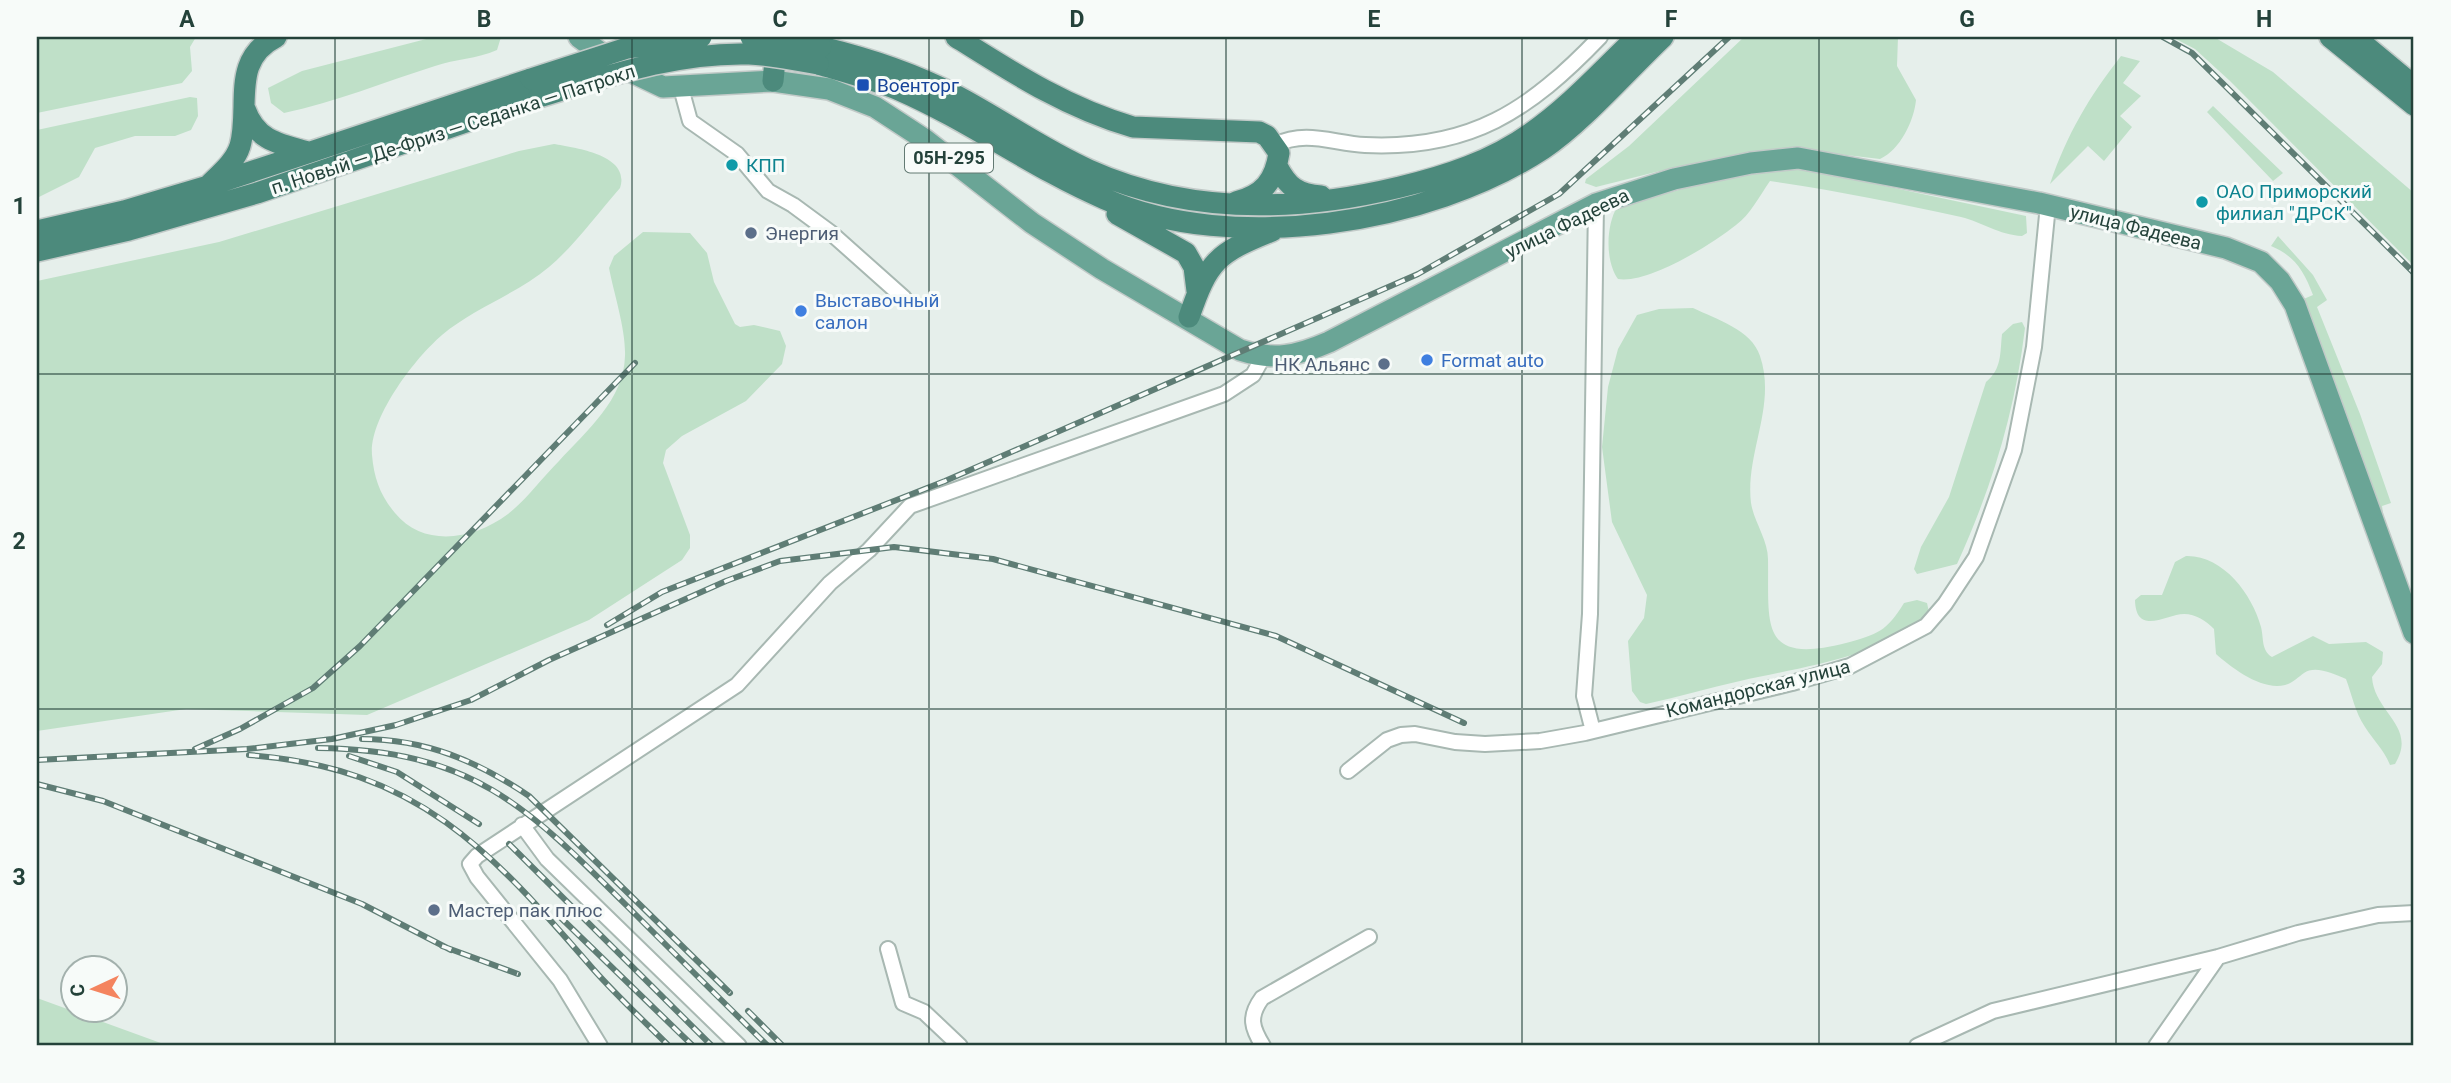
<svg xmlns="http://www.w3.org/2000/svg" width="2451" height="1083" viewBox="0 0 2451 1083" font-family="Roboto,sans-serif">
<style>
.green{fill:#bfe0c8}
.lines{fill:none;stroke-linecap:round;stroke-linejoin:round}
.minor-casing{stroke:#a8b8b2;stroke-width:18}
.primary-casing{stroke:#c2cac8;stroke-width:24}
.trunk-casing{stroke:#c2cac8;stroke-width:24}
.minor{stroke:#fff;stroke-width:14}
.primary{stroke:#6aa596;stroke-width:21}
.trunk{stroke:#4c8a7c;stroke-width:21}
.rail-casing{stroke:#5f7d75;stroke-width:6}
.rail{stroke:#f7fbf9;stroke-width:3.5;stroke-dasharray:10;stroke-linecap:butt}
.trunk-bridge-casing{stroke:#c2cac8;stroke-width:24;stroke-linecap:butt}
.trunk-bridge{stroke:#4c8a7c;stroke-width:21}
.grid{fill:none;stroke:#24423a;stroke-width:2;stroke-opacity:0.55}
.transit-dot{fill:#1a4fb4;stroke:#f7fbf9;stroke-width:2.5}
.culture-dot{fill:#0f9aa8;stroke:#f7fbf9;stroke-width:2.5}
.service-dot{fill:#5c6f8a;stroke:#f7fbf9;stroke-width:2.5}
.shop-dot{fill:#3f7fe0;stroke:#f7fbf9;stroke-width:2.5}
.labels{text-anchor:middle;stroke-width:6;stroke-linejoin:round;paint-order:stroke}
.shield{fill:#f7fbf9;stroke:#637a73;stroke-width:2}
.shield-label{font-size:18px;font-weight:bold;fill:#24423a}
.transit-label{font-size:19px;fill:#164399;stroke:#f7fbf9;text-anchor:start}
.street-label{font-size:19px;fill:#24423a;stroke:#f7fbf9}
.culture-label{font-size:19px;fill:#0d838f;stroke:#f7fbf9;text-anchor:start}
.service-label{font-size:19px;fill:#4e5e75;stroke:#f7fbf9;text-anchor:start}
.shop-label{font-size:19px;fill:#366cbe;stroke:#f7fbf9;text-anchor:start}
.neatline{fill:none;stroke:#24423a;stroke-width:2.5}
.grid-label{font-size:23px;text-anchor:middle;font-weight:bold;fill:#24423a}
</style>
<rect width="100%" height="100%" fill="#e6efeb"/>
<!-- green -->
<path class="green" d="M37,37H196L190,47L192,71L182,83L37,113Z
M434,37H501L497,50C477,59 455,59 435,66C384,82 336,102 284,113L271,103L268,88L302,71Z
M1744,37H1898L1897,66L1916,100C1914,121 1900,150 1880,159L1795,149L1660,171L1596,187L1585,183L1586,179L1629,146Z
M2172,37H2214L2273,72L2414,193V266L2230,81L2195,49Z
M2121,56L2140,61L2123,83L2141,96L2120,116L2132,127L2104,161L2088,146L2050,184C2067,134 2089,97 2121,56Z
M190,97L197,98L198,116L191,130L175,136H135L95,148L79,177L37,198V130Z
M2213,106L2283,173L2273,181L2207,112Z
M554,144C576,148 631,155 620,188C597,214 576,244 549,267C517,294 474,308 442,335C415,358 369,418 372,455C374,478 380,495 395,513C424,548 473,540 508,514C526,500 542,478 559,461C586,431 624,400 625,356C626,330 614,294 609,268L614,256L643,232L690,233L707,253L714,282L735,324L740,327L754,325L780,331L786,346L782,364L746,401L682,436L666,450L663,463L690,535V548L682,560L589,620L367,715L186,709L37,731V281L219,242L519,151Z
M1783,167L1819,172L2026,216L2027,233L2022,236C1999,235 1982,222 1961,217C1897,203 1834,190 1770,181C1760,195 1750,215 1736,225C1711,245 1648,284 1618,279C1605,261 1606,226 1617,207L1744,172Z
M2278,236L2313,275L2327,300L2317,307L2360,414L2391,503L2382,506L2386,532L2299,301L2313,295C2304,271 2295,256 2271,246Z
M1693,308C1716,319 1752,330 1760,356C1777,406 1745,453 1751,503C1754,522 1768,540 1768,559C1769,626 1759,665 1846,643C1878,634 1886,632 1904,603L1917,600L1927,603L1929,612C1885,658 1799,667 1740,681C1709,688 1678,697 1646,704L1640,702L1632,691L1628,641L1644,618L1647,595L1612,522L1602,447L1608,387L1618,349L1637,315L1659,309Z
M2022,322L2025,328C2015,412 1992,487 1957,564L1917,574L1914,569L1921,547L1949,497L1986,382C2002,369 2000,353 2002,334L2013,324Z
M2186,556C2223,555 2252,594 2261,627C2264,639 2261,650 2272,657L2313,636L2329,644L2366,642L2383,652L2382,664L2372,677C2374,713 2418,726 2395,764L2390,765C2384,750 2374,741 2365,727C2355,712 2352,695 2346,679C2334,674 2315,665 2304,673C2298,677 2293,683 2285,685C2262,691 2232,668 2216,654L2214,629C2206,621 2196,614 2184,614C2167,614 2136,637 2135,600L2141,595H2162L2175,562Z
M37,998L169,1046H37Z"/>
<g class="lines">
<!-- minor casing -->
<g class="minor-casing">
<path id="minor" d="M681,88L690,121L737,154L768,191L793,205L831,233L904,298
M1275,145C1306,130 1332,143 1365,145C1470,150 1529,111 1600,37
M1593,731L1584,696L1590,614L1596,204
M1348,771L1387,740L1401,735L1415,734L1455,742L1485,744L1540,741L1585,733L1792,683L1850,666L1926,626L1945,604L1976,557L2014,450L2034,347L2048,205
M522,825L547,859L739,1046
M888,949L903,1003L924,1012L960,1046
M600,1046L560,980L477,877L470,864L477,856L737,685L830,583L869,550L910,506L1224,394L1253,375L1263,357
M1263,1046C1252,1028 1248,1017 1262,998L1369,937
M1917,1046L1993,1011L2218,957L2298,933L2378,915L2414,913
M2156,1046L2218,957"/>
</g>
<!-- primary casing -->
<g class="primary-casing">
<path id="primary" d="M579,37L617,65L663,87L773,81L829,89L875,107L924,139L1032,223L1102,269L1240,350C1274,361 1297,356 1329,342L1596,204L1674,179L1751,163L1798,158L2039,203L2226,248L2261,262L2280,281L2295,305L2414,633"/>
</g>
<!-- trunk casing -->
<g class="trunk-casing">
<path id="trunk" d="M956,37C1013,73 1067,108 1133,127L1259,132L1267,136L1279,153C1275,181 1263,195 1236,202
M2330,37L2414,105
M2355,37L2414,86
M821,47C867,58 913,73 955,95C1001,119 1042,149 1089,170C1189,215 1296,212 1400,187C1446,176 1492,161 1531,133C1570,106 1603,69 1637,37
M818,64C845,72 873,79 899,90C970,121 1033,168 1105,199C1232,255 1429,224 1543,149C1582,123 1628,70 1663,37
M773,81L777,39
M245,109C256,140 278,144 308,152
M1277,166C1288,187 1297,194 1321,196
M209,185C220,174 235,162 240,146C251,107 230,60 276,37
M1117,214L1186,253L1194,267L1197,291
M37,231L124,211L208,186L531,79
M37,251L129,230L257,193L539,97
M1189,317C1208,261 1217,253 1272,231"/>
</g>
<!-- minor -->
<use href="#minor" class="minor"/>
<!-- primary -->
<use href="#primary" class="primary"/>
<!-- trunk -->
<use href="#trunk" class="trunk"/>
<!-- rail casing -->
<g class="rail-casing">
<path id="rail" d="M2163,37L2192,53L2414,273
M607,625L662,592L945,481L1418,274L1559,194L1729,37
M362,739C426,739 477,761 529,796L730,993
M318,748C471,750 526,805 628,907C675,954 721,1000 768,1046
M195,749L240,729L313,688L360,646L635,363
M249,755C418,768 490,850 594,970C618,997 644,1021 669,1046
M349,756L397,772L479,824
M37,760L247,749L332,739L396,725L471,700L549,660L726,581L780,561L894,547L993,559L1276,636L1464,723
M37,784L103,801L362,904L451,950
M509,844L712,1046
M558,915L693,1046
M442,946L518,974
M748,1011L783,1046"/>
</g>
<!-- rail -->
<use href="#rail" class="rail"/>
<!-- trunk-bridge casing -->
<g class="trunk-bridge-casing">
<path id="trunk-bridge" d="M751,37L821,47
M531,79L627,48L701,37
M539,97C608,76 676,52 749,54C772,55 796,60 818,64"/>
</g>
<!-- trunk-bridge -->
<use href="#trunk-bridge" class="trunk-bridge"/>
</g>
<!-- grid -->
<path class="grid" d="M335,37V1046M632,37V1046M929,37V1046M1226,37V1046M1522,37V1046M1819,37V1046M2116,37V1046M37,374H2414M37,709H2414"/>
<!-- markers -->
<rect class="transit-dot" x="856" y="78" width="14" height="14" rx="3.5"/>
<g class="culture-dot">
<circle cx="732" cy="165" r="7"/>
<circle cx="2202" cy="202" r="7"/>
</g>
<g class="service-dot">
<circle cx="751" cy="233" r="7"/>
<circle cx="1384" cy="364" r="7"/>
<circle cx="434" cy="910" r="7"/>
</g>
<g class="shop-dot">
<circle cx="801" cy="311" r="7"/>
<circle cx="1427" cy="360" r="7"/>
</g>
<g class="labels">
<!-- shield labels -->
<rect class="shield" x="905" y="143.5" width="88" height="29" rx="5"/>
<g class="shield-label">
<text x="949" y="164">05Н-295</text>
</g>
<!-- transit labels -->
<g class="transit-label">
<text x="877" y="92">Военторг</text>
</g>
<!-- street labels -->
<g class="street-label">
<text transform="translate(453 129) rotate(-18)" y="7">п. Новый — Де-Фриз — Седанка — Патрокл</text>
<text transform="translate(1567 223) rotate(-26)" y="7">улица Фадеева</text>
<text transform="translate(2136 227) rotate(14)" y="7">улица Фадеева</text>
<text transform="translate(1758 688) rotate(-14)" y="7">Командорская улица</text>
</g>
<!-- culture labels -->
<g class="culture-label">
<text x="746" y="172">КПП</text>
<text x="2216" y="198">ОАО Приморский<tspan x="2216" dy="22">филиал "ДРСК"</tspan></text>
</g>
<!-- service labels -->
<g class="service-label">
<text x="765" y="240">Энергия</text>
<text x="1370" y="371" text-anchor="end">НК Альянс</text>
<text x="448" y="917">Мастер пак плюс</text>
</g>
<!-- shop labels -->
<g class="shop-label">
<text x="815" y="307">Выставочный<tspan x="815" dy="22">салон</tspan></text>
<text x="1441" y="367">Format auto</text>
</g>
</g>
<!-- border -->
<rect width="2451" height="1083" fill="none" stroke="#f7fbf9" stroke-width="77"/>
<!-- north arrow -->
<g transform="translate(94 989) rotate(266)"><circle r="33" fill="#f7fbf9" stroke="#a3b1ad" stroke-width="2"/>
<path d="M0-5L12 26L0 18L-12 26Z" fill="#f4845f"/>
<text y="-10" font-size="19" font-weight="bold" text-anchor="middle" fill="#24423a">С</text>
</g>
<rect x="38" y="38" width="2374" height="1006" class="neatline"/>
<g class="grid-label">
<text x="187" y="27">A</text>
<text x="484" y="27">B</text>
<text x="780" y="27">C</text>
<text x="1077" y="27">D</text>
<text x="1374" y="27">E</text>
<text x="1671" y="27">F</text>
<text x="1967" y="27">G</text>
<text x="2264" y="27">H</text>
<text x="19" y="214">1</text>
<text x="19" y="549">2</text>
<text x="19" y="885">3</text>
</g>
</svg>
